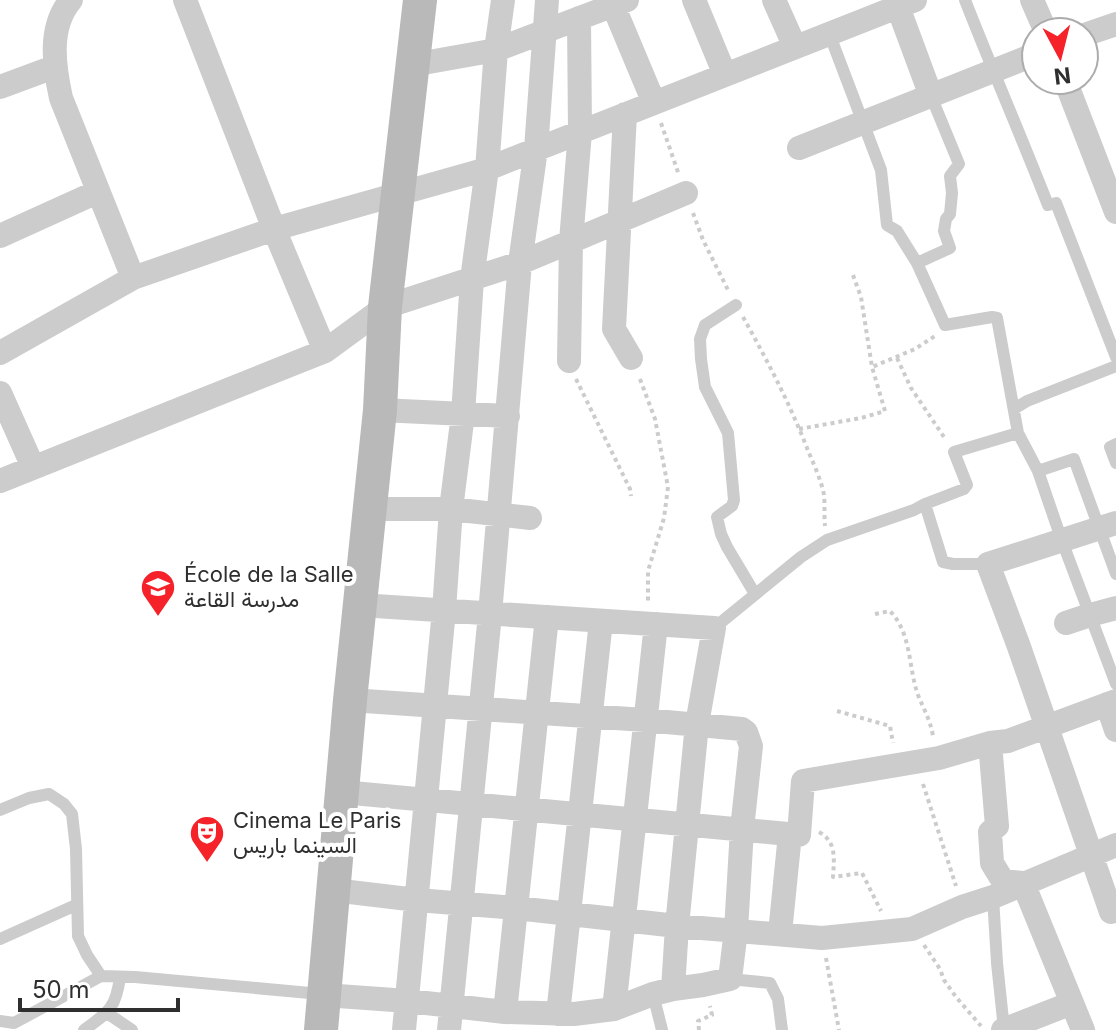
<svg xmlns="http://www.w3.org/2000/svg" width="1116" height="1030" viewBox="0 0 1116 1030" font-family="Inter,Vazirmatn,sans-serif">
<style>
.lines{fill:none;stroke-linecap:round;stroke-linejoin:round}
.path{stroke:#ccc;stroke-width:4;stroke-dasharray:4 4;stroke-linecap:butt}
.lane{stroke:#ccc;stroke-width:12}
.street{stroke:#ccc;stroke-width:24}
.secondary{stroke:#b9b9b9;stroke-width:34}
.labels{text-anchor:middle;stroke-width:8;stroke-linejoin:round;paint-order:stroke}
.poi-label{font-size:22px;fill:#2f2f2f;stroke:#fff;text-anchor:start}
</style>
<rect width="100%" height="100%" fill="#fff"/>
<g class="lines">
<!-- path -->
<path class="path" d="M661,123L679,175
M693,213L703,240L729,292
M853,275L861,297L872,367L915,349L935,336
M743,317C767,360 789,402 807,448C813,463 821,479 824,495C825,505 824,516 825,526
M897,358L911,388L946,440
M576,379L630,489L631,496
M640,379L655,419L668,487L664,518L648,571V603
M799,429L861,418L885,411L872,367
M875,614L890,611C912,634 908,667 918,695C924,710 930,719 933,736
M837,711L890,726L893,743
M923,784L956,886
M819,832C837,842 834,859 833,877L862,873L881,911
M924,945L940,969L944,980L956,997L981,1026
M826,958L839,1030
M699,1030L698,1021L712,1015L710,1006"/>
<!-- lane -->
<path class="lane" d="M965,0C992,69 1021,136 1048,205L1056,203L1116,357
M829,33L881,170L887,225L897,231L917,263L945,325L992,317L997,318L1018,433
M917,263L950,248L944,231L946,219L950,214L952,193L950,176L959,164L931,96
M736,305L705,325L700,339L701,359L705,387L728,433L734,500L732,506L717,517L721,534L727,547L755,594
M1014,409L1027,401L1116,366
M1116,444L1110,447L1116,463
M1038,471L1062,541L1116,684
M925,504L943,562L953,564H988
M714,628L801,557L827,540L914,510L925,504L964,489L967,485L954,452L1018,433L1038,471L1074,459L1116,574
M0,810L29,798L49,794L64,804L72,814L76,849L78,936L87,955L101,976
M993,897L997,963L1004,1029
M0,939L76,905
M730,979L770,983L778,999L782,1030
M653,994L662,1030
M107,1013L132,1030
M0,1021L14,1023L101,976L135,977L321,994
M84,1030C109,1012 116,1008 120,977"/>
<!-- street -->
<path class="street" d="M71,0C48,27 54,66 61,98L133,278
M185,0L274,229L325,351
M694,0L725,75
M774,0L795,47
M1032,0L1046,32
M613,5L654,103
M898,7L931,96
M1084,35L1116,24
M412,65L496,50L627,0
M1065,80L1116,212
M0,87L54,67
M625,114L614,329L631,358
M799,148L1036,54
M0,236L97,192
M0,353L133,278L274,229L487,169L915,0
M569,361L571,241L580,132L579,18
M0,393L33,467
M380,410L508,416
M0,481L325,351L385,307L520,263L686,193
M370,509H451L530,518
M360,605L714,628L697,724L677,926L673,989
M1066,623L1090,615L1116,608
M1107,704L1116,730
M990,743L997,826L990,832L992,863L1003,881L1023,883L1083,1030
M342,792L799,835L803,781L939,758L990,743L1008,741L1116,701
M333,890L417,900L516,908L677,926L822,938L912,929L962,907L993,897L1116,845
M1111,912L1018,644L988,564L1116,523
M780,933L790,834
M324,995L408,1001L505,1012L574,1014L614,1009L653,994L673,989L703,985L730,979L736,930L742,829L751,746L746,732L742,729L645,720L350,700
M614,1009L656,624
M505,1012L547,617
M558,1014L601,621
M404,1030L444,610L451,509L463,414L472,279L487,169L496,50L503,0
M449,1030L490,614L520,263L536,149L547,0
M1003,1030L1072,1003"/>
<!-- secondary -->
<path class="secondary" d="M321,1030L350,700L380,410L385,307L420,0"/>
</g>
<!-- icons -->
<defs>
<g id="school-pin" transform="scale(1.8)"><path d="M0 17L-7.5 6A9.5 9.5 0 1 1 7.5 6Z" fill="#f52229" stroke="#fff"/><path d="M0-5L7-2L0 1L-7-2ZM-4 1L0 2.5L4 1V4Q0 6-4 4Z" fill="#fff"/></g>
<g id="theatre-pin" transform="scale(1.8)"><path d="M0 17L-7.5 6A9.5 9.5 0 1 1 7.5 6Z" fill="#f52229" stroke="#fff"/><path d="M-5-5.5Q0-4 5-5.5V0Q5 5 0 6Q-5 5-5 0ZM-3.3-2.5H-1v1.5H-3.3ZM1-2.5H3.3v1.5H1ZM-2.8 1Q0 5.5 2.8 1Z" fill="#fff"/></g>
</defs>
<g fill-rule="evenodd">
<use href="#school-pin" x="158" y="587"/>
<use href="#theatre-pin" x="207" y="833"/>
</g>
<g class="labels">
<!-- poi labels -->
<g class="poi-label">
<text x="184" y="582">École de la Salle<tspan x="184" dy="25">مدرسة القاعة</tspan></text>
<text x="233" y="828">Cinema Le Paris<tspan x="233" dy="25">السينما باريس</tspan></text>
</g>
</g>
<!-- north arrow -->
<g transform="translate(1060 56) rotate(173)"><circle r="38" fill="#ffffff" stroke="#acacac" stroke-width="2"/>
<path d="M0-6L14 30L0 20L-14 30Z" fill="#f52229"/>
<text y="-12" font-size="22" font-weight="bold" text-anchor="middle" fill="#2f2f2f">N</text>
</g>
<!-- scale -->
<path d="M20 998v12h158v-12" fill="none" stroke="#2f2f2f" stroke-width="4"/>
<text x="32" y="998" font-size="24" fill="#2f2f2f" stroke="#ffffff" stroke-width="6" paint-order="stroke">50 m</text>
</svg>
